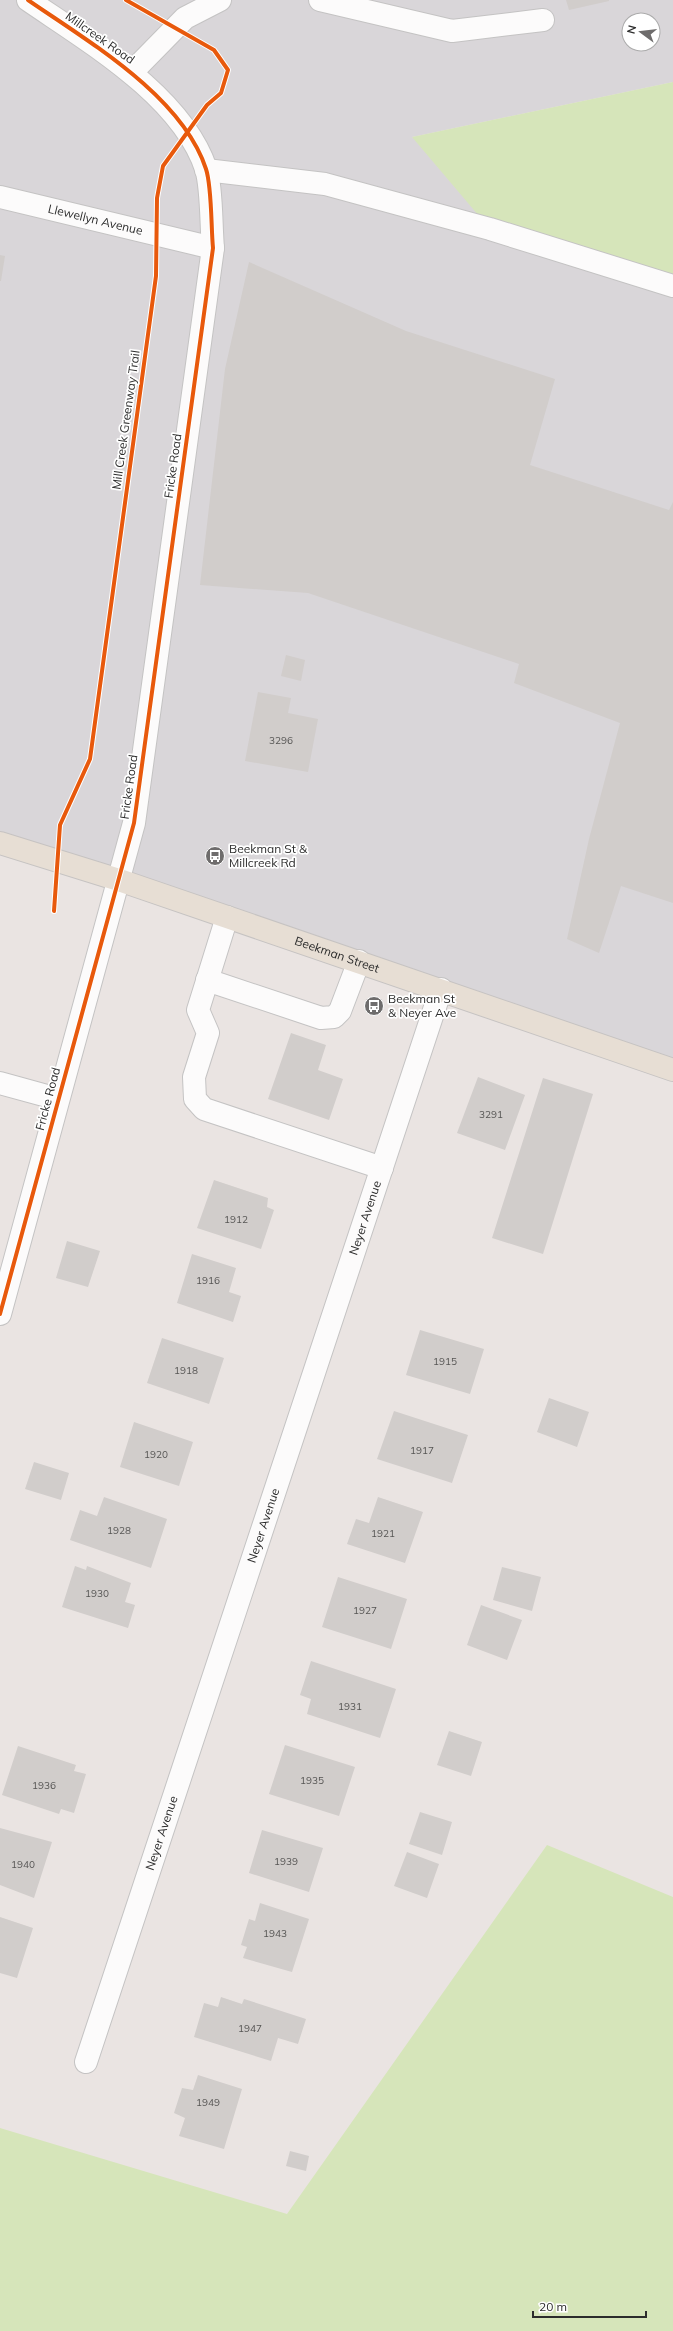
<svg xmlns="http://www.w3.org/2000/svg" width="673" height="2331" viewBox="0 0 673 2331" font-family="Mulish,sans-serif">
<style>
.industrial{fill:#d9d6d9;fill-rule:evenodd}
.green{fill:#d6e5ba}
.building{fill:#d1cdcb}
.lines{fill:none;stroke-linecap:round;stroke-linejoin:round}
.minor-casing{stroke:#c4c3c3;stroke-width:24}
.major-casing{stroke:#c6c3c2;stroke-width:24}
.minor{stroke:#fcfbfb;stroke-width:22}
.major{stroke:#e7ded4;stroke-width:22}
.cycleway-casing{stroke:#fff;stroke-width:6}
.cycleway{stroke:#e8590c;stroke-width:4}
.labels{text-anchor:middle;stroke-width:3.5;stroke-linejoin:round;paint-order:stroke}
.number-label{font-size:10px;fill:#565554}
.street-label{font-size:12px;fill:#2c2c2c;stroke:#fff}
.poi-label{font-size:12px;fill:#2c2c2c;stroke:#fff;text-anchor:start}
</style>
<rect width="100%" height="100%" fill="#eae4e2"/>
<!-- industrial -->
<path class="industrial" d="M0,0H673V82L412,137L673,286V1070L0,843ZM629,20H653V44H629Z"/>
<!-- green -->
<path class="green" d="M673,82V286L490,229L412,137Z
M547,1845L673,1897V2331H0V2128L287,2214Z"/>
<!-- building -->
<path class="building" d="M566,0H609V1L569,10Z
M0,255L5,256L1,281H0Z
M249,262L406,331L555,379L530,465L669,510L673,502V903L621,886L599,953L567,939L589,839L620,723L514,683L519,664L308,593L200,585L225,369Z
M286,655L305,660L301,681L281,676Z
M258,692L291,698L288,713L318,719L308,772L245,761Z
M291,1033L326,1045L318,1070L343,1079L329,1120L268,1099Z
M478,1077L525,1095L505,1150L457,1133Z
M543,1078L593,1094L543,1254L492,1238Z
M214,1180L268,1198L267,1207L274,1210L261,1249L197,1228Z
M67,1241L100,1251L88,1287L56,1278Z
M192,1254L236,1268L229,1292L241,1296L233,1322L177,1303Z
M420,1330L484,1349L470,1394L406,1375Z
M162,1338L224,1358L209,1404L147,1383Z
M549,1398L589,1412L577,1447L537,1432Z
M394,1411L468,1435L452,1483L377,1459Z
M134,1422L193,1442L179,1486L120,1467Z
M34,1462L69,1473L61,1500L25,1489Z
M104,1497L167,1519L151,1568L70,1540L80,1510L97,1516Z
M378,1497L423,1512L405,1563L347,1544L356,1519L369,1523Z
M75,1566L86,1570L87,1566L131,1583L125,1602L135,1605L128,1628L62,1607Z
M502,1567L541,1577L532,1611L493,1600Z
M338,1577L407,1599L391,1649L322,1627Z
M481,1605L522,1620L507,1660L467,1645Z
M311,1661L396,1689L380,1738L307,1714L311,1699L300,1695Z
M449,1731L482,1742L471,1776L437,1765Z
M285,1745L355,1767L339,1816L269,1794Z
M18,1746L76,1765L74,1771L86,1774L74,1813L61,1809L59,1814L2,1795Z
M420,1812L452,1822L442,1855L409,1844Z
M0,1828L52,1842L34,1898L0,1885Z
M262,1830L323,1848L309,1892L249,1873Z
M407,1852L439,1864L427,1898L394,1886Z
M260,1903L309,1919L292,1972L243,1958L247,1947L241,1945L249,1919L255,1921Z
M0,1917L33,1928L17,1978L0,1973Z
M221,1997L242,2004L244,1999L306,2019L298,2044L278,2038L271,2061L194,2037L204,2003L218,2007Z
M198,2075L242,2089L224,2149L179,2136L185,2118L174,2113L182,2088L193,2090Z
M290,2151L309,2156L306,2171L286,2166Z"/>
<g class="lines">
<!-- minor casing -->
<g class="minor-casing">
<g id="minor">
<path d="M320,0L452,31L543,20"/>
<path d="M132,72L185,18L220,0"/>
<path d="M206,170L325,184L490,229L673,286"/>
<path id="s1" d="M0,197L213,248"/>
<path d="M227,917L198,1010L208,1033L194,1077L195,1099L204,1109L382,1168"/>
<path d="M207,980L321,1018L334,1017L340,1011L359,961"/>
<path d="M0,1083L58,1099"/>
<path d="M0,1314L134,823L213,248C211,228 212,187 206,169C182,96 89,42 28,0"/>
<path id="s2" d="M86,2062L441,989"/>
</g>
</g>
<!-- major casing -->
<g class="major-casing">
<g id="major">
<path id="s3" d="M0,843L119,880L673,1070"/>
</g>
</g>
<!-- minor -->
<use href="#minor" class="minor"/>
<!-- major -->
<use href="#major" class="major"/>
<!-- cycleway casing -->
<g class="cycleway-casing">
<path id="cycleway" d="M54,911L60,825L90,759L156,276L157,198L163,166L207,105L221,93L228,70L214,50L126,0
M0,1314L134,823L213,248C211,228 212,187 206,169C182,96 89,42 28,0"/>
</g>
<!-- cycleway -->
<use href="#cycleway" class="cycleway"/>
</g>
<!-- icons -->
<defs>
<g id="bus-disc" transform="scale(1)"><circle r="9.5" fill="#6e6c6c" stroke="#fff"/><path d="M-5-6H5V4H4V6H2V4H-2V6H-4V4H-5ZM-3.5-4V0h7V-4ZM-3.5 1.2v1.5H-2V1.2ZM2 1.2v1.5H3.5V1.2Z" fill="#fff"/></g>
</defs>
<g fill-rule="evenodd">
<use href="#bus-disc" x="215" y="856"/>
<use href="#bus-disc" x="374" y="1006"/>
</g>
<g class="labels">
<!-- number labels -->
<g class="number-label">
<text x="281" y="744">3296</text>
<text x="491" y="1118">3291</text>
<text x="236" y="1223">1912</text>
<text x="208" y="1284">1916</text>
<text x="445" y="1365">1915</text>
<text x="186" y="1374">1918</text>
<text x="422" y="1454">1917</text>
<text x="156" y="1458">1920</text>
<text x="119" y="1534">1928</text>
<text x="383" y="1537">1921</text>
<text x="97" y="1597">1930</text>
<text x="365" y="1614">1927</text>
<text x="350" y="1710">1931</text>
<text x="312" y="1784">1935</text>
<text x="44" y="1789">1936</text>
<text x="286" y="1865">1939</text>
<text x="23" y="1868">1940</text>
<text x="275" y="1937">1943</text>
<text x="250" y="2032">1947</text>
<text x="208" y="2106">1949</text>
</g>
<!-- street labels -->
<g class="street-label">
<text transform="translate(100 38) rotate(35)" y="4">Millcreek Road</text>
<text dy="4" stroke="none"><textPath href="#s1" startOffset="98">Llewellyn Avenue</textPath></text>
<text transform="translate(126 420) rotate(-82)" y="4">Mill Creek Greenway Trail</text>
<text transform="translate(173 466) rotate(-82)" y="4">Fricke Road</text>
<text transform="translate(129 787) rotate(-82)" y="4">Fricke Road</text>
<text dy="4" stroke="none"><textPath href="#s3" startOffset="355">Beekman Street</textPath></text>
<text transform="translate(48 1099) rotate(-75)" y="4">Fricke Road</text>
<text dy="4" stroke="none"><textPath href="#s2" startOffset="889">Neyer Avenue</textPath></text>
<text dy="4" stroke="none"><textPath href="#s2" startOffset="565">Neyer Avenue</textPath></text>
<text dy="4" stroke="none"><textPath href="#s2" startOffset="241">Neyer Avenue</textPath></text>
</g>
<!-- poi labels -->
<g class="poi-label">
<text x="229" y="853">Beekman St &amp;<tspan x="229" dy="14">Millcreek Rd</tspan></text>
<text x="388" y="1003">Beekman St<tspan x="388" dy="14">&amp; Neyer Ave</tspan></text>
</g>
</g>
<!-- north arrow -->
<g transform="translate(641 32) rotate(285)"><circle r="19" fill="#ffffff" stroke="#ababab"/>
<path d="M0-3L7 15L0 10L-7 15Z" fill="#6e6c6c"/>
<text y="-6" font-size="11" font-weight="bold" text-anchor="middle" fill="#2c2c2c">N</text>
</g>
<!-- scale -->
<path d="M533 2311v6h113v-6" fill="none" stroke="#2c2c2c" stroke-width="2"/>
<text x="539" y="2311" font-size="12" fill="#2c2c2c" stroke="#ffffff" stroke-width="3" paint-order="stroke">20 m</text>
</svg>
